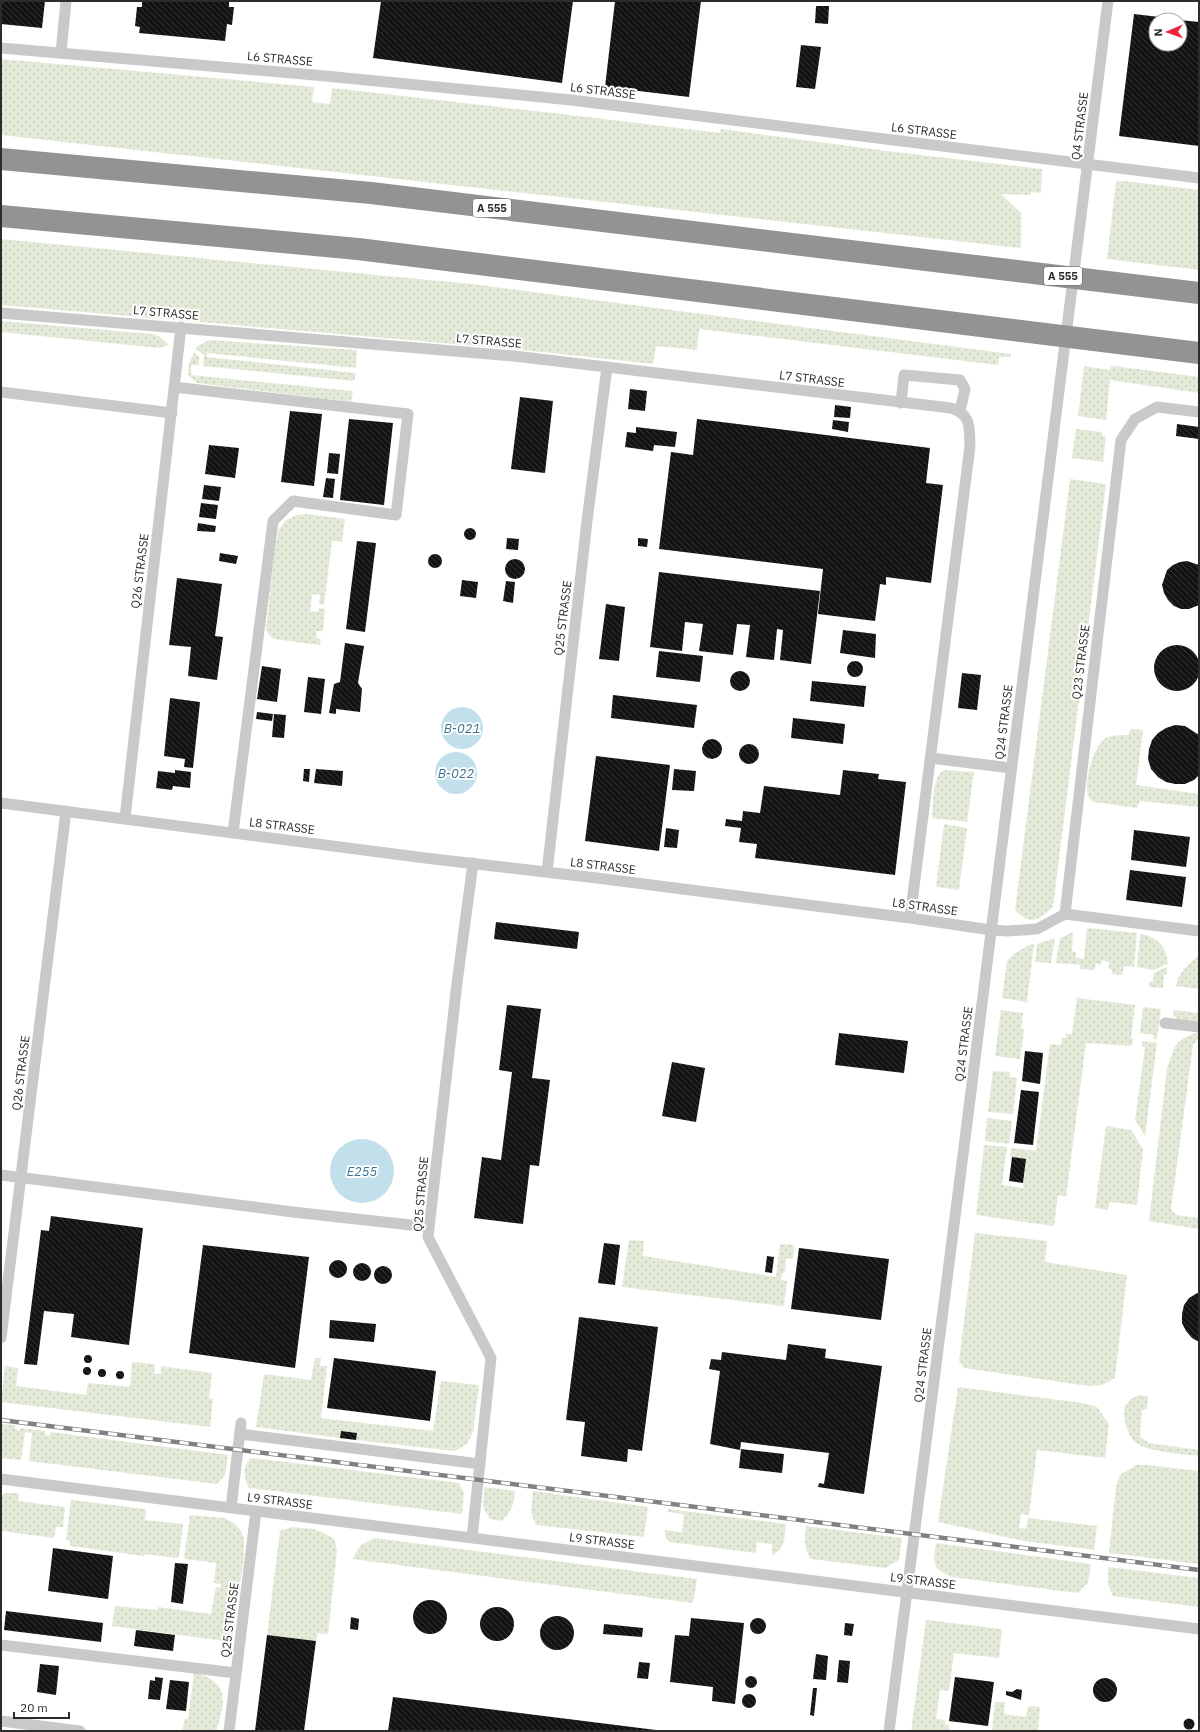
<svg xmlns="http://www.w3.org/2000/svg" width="1200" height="1732" viewBox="0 0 1200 1732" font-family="'IBM Plex Sans',sans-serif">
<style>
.grass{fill:url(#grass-dots)}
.water{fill:#c2dfec}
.building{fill:url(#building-back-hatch)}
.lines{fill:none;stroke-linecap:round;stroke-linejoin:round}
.lane{stroke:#c9c9c9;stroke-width:11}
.highway{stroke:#939393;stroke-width:22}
.rail-casing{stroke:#818181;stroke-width:4.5}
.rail{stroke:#fff;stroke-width:3;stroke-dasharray:9;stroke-linecap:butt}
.labels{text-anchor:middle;stroke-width:4;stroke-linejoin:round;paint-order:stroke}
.shield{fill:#fff;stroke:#6b6b6b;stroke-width:1}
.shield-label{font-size:11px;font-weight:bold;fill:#2c2c2c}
.street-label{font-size:12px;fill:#2c2c2c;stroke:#fff}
.water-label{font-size:13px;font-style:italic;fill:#377491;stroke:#fff}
</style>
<defs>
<pattern id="grass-dots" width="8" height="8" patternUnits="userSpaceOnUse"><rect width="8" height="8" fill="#e3ebd8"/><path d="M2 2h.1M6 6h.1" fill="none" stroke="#c3caba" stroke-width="1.8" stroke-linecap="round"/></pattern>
<pattern id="building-back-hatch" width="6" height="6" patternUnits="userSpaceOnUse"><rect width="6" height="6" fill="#131313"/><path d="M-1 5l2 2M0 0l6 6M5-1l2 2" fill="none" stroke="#363636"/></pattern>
</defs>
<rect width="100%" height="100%" fill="#fff"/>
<!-- grass -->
<path class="grass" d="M1,59L314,87L312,102L330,104L332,88L579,116L720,133L721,129L895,152L1042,169L1041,193L1031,192V195L1001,194L1021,213V248L1,135Z
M1124,181L1199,190V270L1107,259L1116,182Z
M1,239L471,284L1011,354V357H999L998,365L699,329L697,350L656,346L653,364L514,349L1,305Z
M1,321L152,334L160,337L169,345L159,348L1,332Z
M209,340L357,350L356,368L207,353V357L356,373L354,381L203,366L204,355L195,348Z
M194,353L199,356V365H191V375L353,391L351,402L197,383L188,375L189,363Z
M1084,366L1110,370L1111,366L1122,367L1199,377V393L1110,380L1106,420L1078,416Z
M1076,429L1102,432V436L1106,437L1103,462L1072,458Z
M1070,479L1106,484L1053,907C1038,920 1030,927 1015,910Z
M307,514L345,519L342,542L332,541L324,605L319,604L320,595L312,594L310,611L318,612L319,608L325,609L323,631H317L316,638L321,639L320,645L274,639L269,635L266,629L275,547L279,529L286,520L297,515Z
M1131,729L1143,730L1136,785L1199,794V807L1140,801L1137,808L1094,802C1091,800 1089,799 1088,795C1083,783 1094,744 1106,738C1112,735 1121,735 1128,735Z
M944,770L974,772L967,822L932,818C934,804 931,778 944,770Z
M944,824L967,828L959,890L936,887Z
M1087,928L1137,933L1134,967L1124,966L1122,975L1112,974V970L1108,968L1110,963L1103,960L1100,965L1096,963L1094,970L1080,969V965L1056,963L1060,938L1073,932L1072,951L1076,952V958L1084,959Z
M1140,934C1157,936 1167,947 1168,964L1153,970L1137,967Z
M1055,938L1051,963L1035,962L1037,944Z
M1031,944H1034L1027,1002L1002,998L1007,961L1015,953Z
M1199,955V989L1176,986C1177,974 1190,963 1199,955Z
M1167,967V974H1164L1163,988L1149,987V982H1153L1154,973Z
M1077,998L1135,1005L1131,1038L1133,1039L1132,1046L1086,1043L1066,1197L1058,1195L1054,1226L976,1215L984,1145L1007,1147L1002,1185L1023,1188L1026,1159L1010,1157L1011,1148L1036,1151L1050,1044L1061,1045L1062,1038H1066V1034H1072Z
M1143,1007L1161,1009L1157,1039H1153L1154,1035L1140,1033Z
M1001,1010L1023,1013L1021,1029L1024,1030L1020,1059L995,1056Z
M1173,1010L1199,1013V1022L1178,1019L1174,1016Z
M1199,1032V1038L1193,1045L1171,1209L1176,1215L1199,1218V1229L1149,1221L1167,1068C1176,1044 1174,1040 1199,1032Z
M1142,1041L1157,1043L1145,1136L1135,1120L1145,1047L1142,1046Z
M993,1071L1010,1072L1009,1077L1017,1078L1013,1114L988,1112Z
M987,1118L1012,1121L1009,1144L985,1141Z
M1106,1126L1131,1130L1143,1149L1137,1205L1110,1202L1108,1210L1095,1208Z
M975,1233L1047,1241L1045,1262L1127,1275L1115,1378L1102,1385L1088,1386L964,1368L959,1361Z
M629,1240L644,1241L643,1256L776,1277L780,1244L794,1245L793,1259L786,1258L785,1273H782L781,1280L787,1281L784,1306L622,1287Z
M315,1358H321L320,1366H327L321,1418L433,1431L441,1381L479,1385L473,1432L467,1444L455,1451L356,1440L357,1433L341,1431L340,1438L256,1427L264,1374L311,1380Z
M132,1362L155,1364L154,1374H161V1366L212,1373L209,1398L213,1399L210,1427L1,1402L5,1366L18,1368L16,1386L86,1395L88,1383L130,1387Z
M958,1387L1082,1403L1097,1407L1109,1424L1105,1458L1037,1450L1029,1515L1021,1514L1019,1528L1026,1529L1028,1518L1097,1526L1094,1550L1024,1541L938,1522Z
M1139,1395L1148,1396L1147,1409L1142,1410L1140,1437L1149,1443L1199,1450V1456C1184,1454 1142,1452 1133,1440C1126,1431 1124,1419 1124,1408L1131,1399Z
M1,1424L15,1425V1429L20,1430V1428L45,1431V1435L50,1436L51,1432L228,1455L225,1475L217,1484L29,1461L32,1433L25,1432L21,1460L1,1458Z
M251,1458L459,1483L464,1492L462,1514L249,1488C244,1478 242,1467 251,1458Z
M1136,1465H1147L1199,1471V1564L1109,1553L1116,1486L1120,1475Z
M484,1487L515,1491C514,1505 512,1510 502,1521L490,1519L483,1507Z
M533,1491L648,1507L644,1537L536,1525L531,1512Z
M7,1493H19L18,1501L65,1507L63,1527H56L54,1538L1,1531V1495Z
M71,1500L146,1509L145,1520L183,1524L179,1556L178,1558L145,1554L144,1556L70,1546V1541L66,1540Z
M668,1509L786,1524C785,1535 785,1551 772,1555V1544L757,1542L756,1553L670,1542C665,1539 665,1535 665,1530L682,1532L684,1514L667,1512Z
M190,1515L224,1518L234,1523L241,1531L244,1539V1556L232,1642L112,1626L115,1606L157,1610L158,1607L211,1614L216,1587L220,1588L221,1584L214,1583L216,1563L185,1559L184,1557Z
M806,1526L902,1538L899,1560L885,1568L811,1559C803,1548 805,1539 806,1526Z
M292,1527L313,1529L322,1532L334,1539L337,1551L328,1634L318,1633L316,1641L267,1635L280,1531Z
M374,1538L697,1579L693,1603L352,1559L361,1545Z
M936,1543L1091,1564L1088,1583L1078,1593L952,1577C932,1569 933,1563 936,1543Z
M1108,1567L1199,1578V1607L1113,1596L1108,1584Z
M926,1620L1002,1629L999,1658L954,1653L949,1691L940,1690L936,1719L945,1720V1724L949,1725V1731H911Z
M194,1673C201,1674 205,1676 212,1680C230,1691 221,1713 217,1729L214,1731H182L185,1719H188Z
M995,1702H1005L1004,1714L1026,1717L1028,1706L1040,1707L1038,1731H992Z"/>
<!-- water -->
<path class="water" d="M441 728a21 21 0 1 1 42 0a21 21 0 1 1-42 0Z
M435 773a21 21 0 1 1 42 0a21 21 0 1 1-42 0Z
M330 1171a32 32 0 1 1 64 0a32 32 0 1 1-64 0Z"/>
<!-- building -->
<path class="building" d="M1,1H45L42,28L1,24Z
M142,1H229V7H234L232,25L227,24L225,41L139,33L140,27L135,26L137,7H142Z
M381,1H573L562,83L373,58Z
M615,1H701L689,97L605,87Z
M816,6H829L828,24L815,23Z
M1134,14L1176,19L1156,20V44H1180V20L1199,22V146L1119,136Z
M801,45L821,47L815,89L796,87Z
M630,389L647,391L645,411L628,409Z
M520,397L553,401L545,473L511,469Z
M835,405L851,407L850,418L834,417Z
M290,411L322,414L314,486L281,482Z
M349,419L393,423L384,505L340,500Z
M697,419L930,448L926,483L943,485L931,583L886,577V585L880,584L875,621L818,614L823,569L659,549L671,452L693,455Z
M833,420L849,422L848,432L832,429Z
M1177,424L1199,427V439L1176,436Z
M636,427L677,432L675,447L654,445L653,451L625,447L627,432L636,433Z
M209,445L239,448L235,478L205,474Z
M329,453L340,454L338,474L327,473Z
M326,478L335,479L333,498L323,497Z
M204,485L221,487L219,501L202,499Z
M201,503L218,505L216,519L199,517Z
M198,523L216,526L215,532L197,531Z
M464 534a6 6 0 1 1 12 0a6 6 0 1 1-12 0Z
M507,538L519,539L518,550L506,549Z
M638,538L648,539L647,547L638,546Z
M357,541L376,543L365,632L346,629Z
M220,553L238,556L236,564L219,561Z
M428 561a7 7 0 1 1 14 0a7 7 0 1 1-14 0Z
M505 569a10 10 0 1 1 20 0a10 10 0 1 1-20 0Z
M1187,561L1199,565V605L1189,609H1181L1174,606L1168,600L1164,593L1162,585L1167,570L1173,565L1180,562Z
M659,572L820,591L811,664L780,660L783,630L777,629L774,660L746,657L750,625L737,624L733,655L699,651L703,624L685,622L682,651L650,647Z
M177,578L222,584L215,636L223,637L217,680L188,676L191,647L169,645Z
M462,580L478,582L476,598L460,596Z
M506,581L515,582L513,603L503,601Z
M606,604L625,607L619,661L599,659Z
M843,630L876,634L875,658L840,653Z
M345,643L364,646L358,683L362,689L360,712L336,709V714L329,713L334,684L340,682Z
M1154 668a23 23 0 1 1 46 0a23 23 0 1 1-46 0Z
M659,651L703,656L700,682L656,677Z
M847 669a8 8 0 1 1 16 0a8 8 0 1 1-16 0Z
M262,666L281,669L277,702L257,699Z
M730 681a10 10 0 1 1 20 0a10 10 0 1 1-20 0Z
M962,673L981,675L977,710L958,708Z
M308,677L325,679L321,714L304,712Z
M812,681L866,686L864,707L810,701Z
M613,695L697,705L694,728L611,718Z
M170,698L200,702L193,768L184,767L185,759L164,756Z
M257,712L273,714L272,721L256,719Z
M274,714L286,715L284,738L272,737Z
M793,718L845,724L843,744L791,738Z
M1175,725L1185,726L1199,735V775L1194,780L1185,784H1175L1166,782L1158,777L1151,769L1148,759L1149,749L1152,740L1158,733L1166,728Z
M702 749a10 10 0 1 1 20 0a10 10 0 1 1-20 0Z
M739 754a10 10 0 1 1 20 0a10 10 0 1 1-20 0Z
M596,756L670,765L659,851L585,841Z
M304,769H310L309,782L303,781Z
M316,769L343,771L342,786L314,783Z
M674,769L696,771L694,791L672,790Z
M175,770L191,772L190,788L173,786L172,790L156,788L158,771L175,773Z
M843,770L879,774L878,779L906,782L895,875L755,858L757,844L739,842L741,828L725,826L726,819L742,821L743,811L760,813L764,786L840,795Z
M666,828L679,830L677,848L664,847Z
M1134,830L1190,837L1186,867L1131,860Z
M1130,870L1186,877L1182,907L1126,900Z
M496,922L579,932L577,949L494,939Z
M507,1005L541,1009L532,1078L550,1080L539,1166L530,1165L523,1224L474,1218L482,1157L501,1160L512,1072L499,1070Z
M839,1033L908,1041L904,1073L835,1065Z
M1025,1051L1043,1053L1040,1084L1022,1081Z
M672,1062L705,1068L696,1122L662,1116Z
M1021,1090L1039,1092L1033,1145L1014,1143Z
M1012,1157L1026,1159L1023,1183L1009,1181Z
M51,1216L143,1228L129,1345L71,1337L74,1314L44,1311L37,1365L24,1364L41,1230L49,1231Z
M604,1243L620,1245L615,1285L598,1283Z
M203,1245L309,1257L295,1368L189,1353Z
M799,1248L889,1259L881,1320L791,1309Z
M767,1256L774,1257L772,1273L765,1272Z
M329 1269a9 9 0 1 1 18 0a9 9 0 1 1-18 0Z
M353 1272a9 9 0 1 1 18 0a9 9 0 1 1-18 0Z
M374 1275a9 9 0 1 1 18 0a9 9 0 1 1-18 0Z
M1199,1292V1342L1192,1338L1186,1331L1182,1323V1314L1184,1305L1189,1298Z
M579,1317L658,1327L642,1451L628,1449L627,1462L581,1456L585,1422L566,1420Z
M330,1320L376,1324L374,1342L329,1338Z
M788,1344L826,1349L825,1358L882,1366L864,1494L818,1487L819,1483L824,1484L829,1453L741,1442L740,1450L710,1444L720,1371L709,1369L711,1359L721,1360L722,1352L786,1360Z
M84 1359a4 4 0 1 1 8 0a4 4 0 1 1-8 0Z
M334,1358L436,1371L430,1421L327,1408Z
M83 1371a4 4 0 1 1 8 0a4 4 0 1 1-8 0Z
M98 1373a4 4 0 1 1 8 0a4 4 0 1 1-8 0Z
M116 1375a4 4 0 1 1 8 0a4 4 0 1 1-8 0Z
M341,1431L357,1433L356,1440L340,1438Z
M741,1449L784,1454L782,1473L739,1468Z
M53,1548L113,1556L108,1599L48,1591Z
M175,1563L188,1564L183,1604L171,1602Z
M413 1617a17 17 0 1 1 34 0a17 17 0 1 1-34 0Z
M480 1624a17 17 0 1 1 34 0a17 17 0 1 1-34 0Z
M6,1611L103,1623L101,1642L4,1630Z
M540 1633a17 17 0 1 1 34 0a17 17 0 1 1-34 0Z
M351,1617L359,1619L358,1630L350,1629Z
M750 1626a8 8 0 1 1 16 0a8 8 0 1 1-16 0Z
M691,1618L744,1623L735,1704L712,1701L713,1687L670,1682L675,1635L689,1636Z
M845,1623L854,1624L852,1636L844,1635Z
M604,1624L643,1628L642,1637L603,1634Z
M136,1630L175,1635L173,1651L134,1646Z
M267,1635L316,1641L304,1731H255Z
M816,1654L828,1656L826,1680L813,1679Z
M839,1660L850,1661L848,1683L837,1682Z
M639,1662L650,1663L648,1679L637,1678Z
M40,1664L59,1666L56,1695L37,1692Z
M745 1682a6 6 0 1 1 12 0a6 6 0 1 1-12 0Z
M155,1677L163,1678L160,1700L148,1699L150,1680L155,1681Z
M955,1677L994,1682L988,1726L949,1721Z
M1093 1690a12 12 0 1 1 24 0a12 12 0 1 1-24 0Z
M170,1680L189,1682L186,1711L166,1709Z
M813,1688H817L814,1716L810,1715Z
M1017,1689L1022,1690L1021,1700L1006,1695V1691L1012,1692Z
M742 1701a7 7 0 1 1 14 0a7 7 0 1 1-14 0Z
M393,1697L656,1730V1731H388Z
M1183.5 1724a5.5 5.5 0 1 1 11 0a5.5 5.5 0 1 1-11 0Z"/>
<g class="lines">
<!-- lane -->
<path class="lane" d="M1,48L315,75L571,100L1199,178
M61,53L66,1
M1,313L514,356L951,408C972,415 969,427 970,446L910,918
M174,387L408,414L396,515L293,501L273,521L233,833
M1,392L172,413
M901,403L904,375L960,380L965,389L960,411
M931,758L1011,768
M1,803L425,858L597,878L910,918L991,930L1007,931L1037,929L1065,914L1199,931
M125,818L181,327
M547,872L587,521L607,367
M1065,914L1121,440L1135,419L1157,407L1199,412
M1165,1023L1199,1027
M1,1175L293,1212L429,1227
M1,1338L66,811
M240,1434L480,1464
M1,1479L1199,1629
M231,1508L241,1423
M472,1538L491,1358L428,1237L457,983L473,863
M1,1645L236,1673
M1,1721L80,1731
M229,1731L256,1511
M889,1731L964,1147L1108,1"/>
<!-- highway -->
<path class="highway" d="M1,159L371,193L1199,293
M1,216L358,249L1199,353"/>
<!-- rail casing -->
<g class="rail-casing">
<path id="rail" d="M1,1420L1199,1570"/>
</g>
<!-- rail -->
<use href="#rail" class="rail"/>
</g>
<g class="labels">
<!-- shield labels -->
<g class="shield">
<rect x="473" y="199" width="38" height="18" rx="3"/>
<rect x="1044" y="267" width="38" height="18" rx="3"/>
</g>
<g class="shield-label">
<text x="492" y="212">A 555</text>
<text x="1063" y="280">A 555</text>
</g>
<!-- street labels -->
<g class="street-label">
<text transform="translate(280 59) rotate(5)" y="4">L6 STRASSE</text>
<text transform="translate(603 91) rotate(7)" y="4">L6 STRASSE</text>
<text transform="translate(1080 126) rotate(-83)" y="4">Q4 STRASSE</text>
<text transform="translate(924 131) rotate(7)" y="4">L6 STRASSE</text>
<text transform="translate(166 313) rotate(5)" y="4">L7 STRASSE</text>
<text transform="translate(489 341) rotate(5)" y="4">L7 STRASSE</text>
<text transform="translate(812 379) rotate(7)" y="4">L7 STRASSE</text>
<text transform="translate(140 571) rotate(-83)" y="4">Q26 STRASSE</text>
<text transform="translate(563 618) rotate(-83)" y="4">Q25 STRASSE</text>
<text transform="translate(1081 662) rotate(-83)" y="4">Q23 STRASSE</text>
<text transform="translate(1004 722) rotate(-83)" y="4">Q24 STRASSE</text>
<text transform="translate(282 826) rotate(7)" y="4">L8 STRASSE</text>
<text transform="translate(603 866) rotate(7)" y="4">L8 STRASSE</text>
<text transform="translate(925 907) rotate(8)" y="4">L8 STRASSE</text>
<text transform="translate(964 1044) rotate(-83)" y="4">Q24 STRASSE</text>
<text transform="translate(21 1073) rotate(-83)" y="4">Q26 STRASSE</text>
<text transform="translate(421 1194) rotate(-85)" y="4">Q25 STRASSE</text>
<text transform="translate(923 1365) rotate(-83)" y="4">Q24 STRASSE</text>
<text transform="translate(280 1501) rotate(7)" y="4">L9 STRASSE</text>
<text transform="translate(602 1541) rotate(7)" y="4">L9 STRASSE</text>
<text transform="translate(923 1581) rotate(7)" y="4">L9 STRASSE</text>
<text transform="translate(230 1620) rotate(-83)" y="4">Q25 STRASSE</text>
</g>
<!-- water labels -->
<g class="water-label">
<text x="462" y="733">B-021</text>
<text x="456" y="778">B-022</text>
<text x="362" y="1176">E255</text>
</g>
</g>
<!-- border -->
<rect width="1200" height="1732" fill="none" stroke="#2c2c2c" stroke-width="4"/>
<!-- north arrow -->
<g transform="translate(1168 32) rotate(268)"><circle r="19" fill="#ffffff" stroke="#ababab"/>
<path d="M0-3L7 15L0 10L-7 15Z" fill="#ee2340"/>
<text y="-6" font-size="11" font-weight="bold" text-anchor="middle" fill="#2c2c2c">N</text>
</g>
<!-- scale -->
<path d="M14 1712v6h55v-6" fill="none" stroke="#2c2c2c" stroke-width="2"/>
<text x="20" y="1712" font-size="12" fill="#2c2c2c" stroke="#ffffff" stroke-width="3" paint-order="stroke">20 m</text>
</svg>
